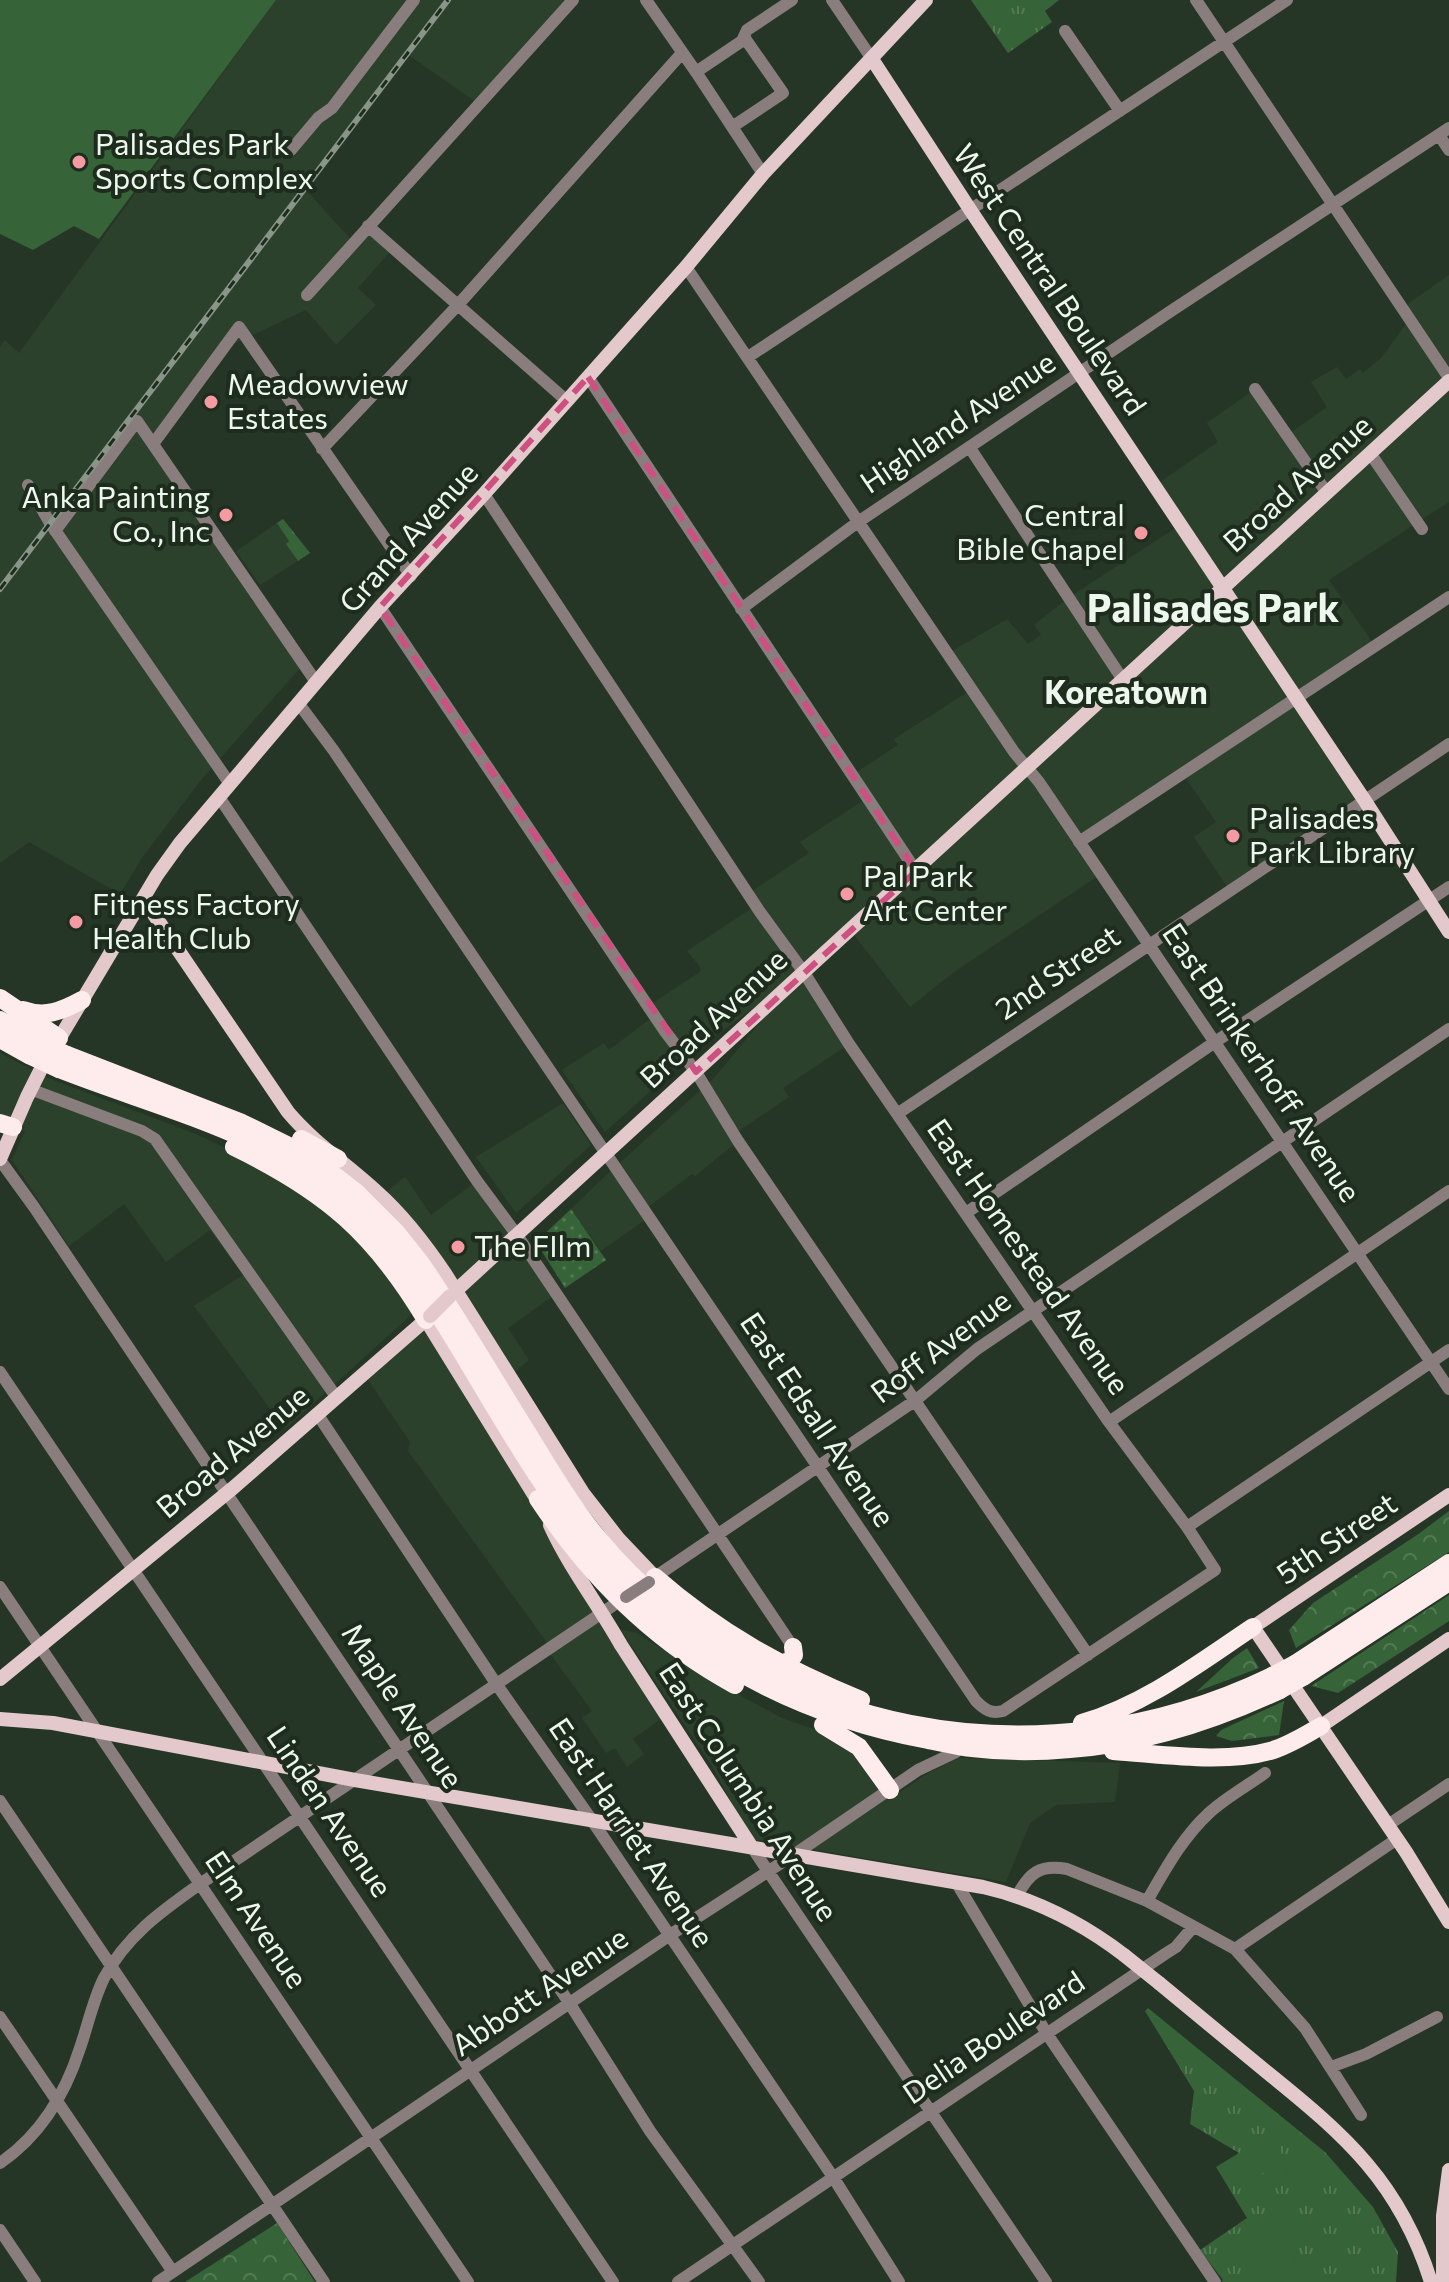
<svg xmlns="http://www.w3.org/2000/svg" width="1449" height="2282" viewBox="0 0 1449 2282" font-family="Commissioner,sans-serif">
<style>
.built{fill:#2c412c}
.grass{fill:url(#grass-dots)}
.forest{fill:url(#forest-crowns)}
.park{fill:url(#park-tufts)}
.pitch{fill:#366337}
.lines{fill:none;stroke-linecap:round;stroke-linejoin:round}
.minor{stroke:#8a7d7e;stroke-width:12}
.major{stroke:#e3c9cb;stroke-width:14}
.highway{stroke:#feebec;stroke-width:18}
.rail-casing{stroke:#889588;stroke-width:6}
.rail{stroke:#1d2c1c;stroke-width:3;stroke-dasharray:9;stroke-linecap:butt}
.minor-bridge{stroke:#8a7d7e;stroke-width:12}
.major-bridge{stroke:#e3c9cb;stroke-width:14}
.highway-bridge{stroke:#feebec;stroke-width:18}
.marked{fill:none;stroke:#cd5080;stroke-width:6;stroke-dasharray:16 10;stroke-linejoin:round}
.poi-dot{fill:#f49aa3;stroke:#1d2c1c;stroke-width:3}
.labels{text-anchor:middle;stroke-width:8;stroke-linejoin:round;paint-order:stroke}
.poi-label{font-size:30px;fill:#edf7ed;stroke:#1d2c1c;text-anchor:start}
.street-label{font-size:30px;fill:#edf7ed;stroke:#1d2c1c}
.neighbourhood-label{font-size:32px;font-weight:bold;fill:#edf7ed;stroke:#1d2c1c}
.district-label{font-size:38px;font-weight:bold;fill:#edf7ed;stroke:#1d2c1c}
</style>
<defs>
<pattern id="grass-dots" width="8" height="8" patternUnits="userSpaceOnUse" patternTransform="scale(2)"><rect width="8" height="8" fill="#366337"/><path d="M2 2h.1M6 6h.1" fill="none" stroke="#537a54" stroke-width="1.8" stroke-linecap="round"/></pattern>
<pattern id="forest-crowns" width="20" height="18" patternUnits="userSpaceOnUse" patternTransform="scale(2)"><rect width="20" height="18" fill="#366337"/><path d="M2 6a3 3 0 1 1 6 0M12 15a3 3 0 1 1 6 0" fill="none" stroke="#537a54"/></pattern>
<pattern id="park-tufts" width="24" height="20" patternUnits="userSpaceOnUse" patternTransform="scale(2)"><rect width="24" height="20" fill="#366337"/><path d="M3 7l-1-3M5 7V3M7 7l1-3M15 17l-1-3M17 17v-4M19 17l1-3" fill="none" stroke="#537a54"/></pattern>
</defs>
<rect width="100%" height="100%" fill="#263626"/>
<!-- built -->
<path class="built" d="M276,0H573L479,104L407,54L304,188L356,245L372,227L394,247L358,288L376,305L336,345L306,310L233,344L156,448L301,667L201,780L141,859L120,894L29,842L0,863V347L5,340L19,353Z
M1449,275V502L1329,580L1375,646L1297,698L1365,801L1230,891L1194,837L1216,822L1183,774L1079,841L1101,874L954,972L910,1007L851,931L803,971L849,1044L783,1088L789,1097L734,1134L738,1141L695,1176L692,1174L644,1210L649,1217L601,1251L571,1209L604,1177L715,1077L800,974L696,1050L605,1132L562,1070L604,1043L609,1050L654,1016L648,1006L700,972L701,968L687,951L755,906L748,894L809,853L800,842L867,798L852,775L898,745L894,739L971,690L947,654L1007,619L1028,644L1041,635L1034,625L1068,598L1180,525L1154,486L1218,442L1207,423L1255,389L1287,435L1327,407L1311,382L1337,367L1346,379L1360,369L1363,373L1381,358L1409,320L1402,308Z
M283,519L310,553L260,585L236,551Z
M0,1053L48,1078L196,1134L246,1158L344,1223L413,1309L410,1316L285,1429L194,1306L243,1275L210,1230L166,1262L124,1204L69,1246L12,1160L25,1131L0,1120Z
M563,1103L591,1145L516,1213L476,1157Z
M405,1177L431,1215L477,1181L556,1294L508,1328L529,1360L509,1377L381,1196Z
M426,1320L666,1715L633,1739L644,1754L627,1767L615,1748L606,1753L582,1718L592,1711L548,1651L551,1648L408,1451L410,1442L408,1439L364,1374Z
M621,1630L637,1633L711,1680L782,1718L845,1740L888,1800L927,1774L958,1758L1120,1763L1115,1802L1056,1805L1030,1823L1006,1882L751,1839L712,1766Z"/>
<!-- grass -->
<path class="grass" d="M571,1209L606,1260L565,1288L536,1242Z"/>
<!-- forest -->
<path class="forest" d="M1449,1511V1552L1296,1648L1289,1630L1313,1603L1417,1535Z
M1449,1595V1621L1338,1693L1311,1686Z
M1247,1648L1259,1668L1196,1692L1233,1658Z
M1284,1701L1279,1735L1232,1741L1216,1736L1221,1730Z
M277,2223L315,2282H185Z"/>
<!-- park -->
<path class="park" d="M971,0H1059L1045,11L1052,22L1008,53Z
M283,519L310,553L298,561L286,544L289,541L277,523Z
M1148,2008L1325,2152L1373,2207L1398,2252L1396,2282H1221L1223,2280L1200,2250L1247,2218L1216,2167L1239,2153L1190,2124L1194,2091L1145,2011Z"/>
<!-- pitch -->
<path class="pitch" d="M0,0H276L99,239L74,226L33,250L0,234Z
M1269,2134L1285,2158L1237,2190L1221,2167Z
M1325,2158L1326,2180L1288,2182L1287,2159Z
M1270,2214C1289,2217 1301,2242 1295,2261C1292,2270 1287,2275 1280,2282H1251L1226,2243Z"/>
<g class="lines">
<!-- minor -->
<path class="minor" d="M646,0L696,72L763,174
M832,0L872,59
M1196,0L1449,378
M1065,31L1120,111
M696,72L742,41L747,30L792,0
M732,127L783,93L744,37
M1439,135L1449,150
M291,150L318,118L332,108L414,0
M368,226L567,401
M686,267L1014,752L1039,782L1449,1389
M307,295L573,0
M748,357L1287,0
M588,377L916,871
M1255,389L1327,493
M153,444L239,327L411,576
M970,448L1123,680
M322,449L457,306L682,53
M1370,453L1422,529
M28,485L50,523L230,784
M55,531L137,421L316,682
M380,607L664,1030L696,1072L738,1141L1088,1655
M741,609L858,522L1171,311L1449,128
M299,704L334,751L976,1701C985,1710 991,1714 1003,1711L1215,1570L1187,1527L1109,1422L849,1044L803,971L760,912L484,494
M219,797L477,1181L517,1235L793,1647
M1079,842L1449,597
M30,1089L142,1131L155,1139L337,1398
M897,1114L1449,744
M0,1160L34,1207L570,2004L650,2131L759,2282
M966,1213L1215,1042L1449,887
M0,1372L613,2282
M318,1415L497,1685L591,1819L833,2177L899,2282
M1109,1422L1449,1191
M1187,1527L1449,1350
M652,1579L916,1400L977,1349L1033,1311L1449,1029
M0,1587L468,2282
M0,1801L324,2282
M1388,1825L1449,1784
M751,1846L1046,2282
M956,1882L1047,2034L1215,2282
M1017,1896C1029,1873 1040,1864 1067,1869L1147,1901L1235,1949L1305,2028L1361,2115
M1147,1901C1165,1870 1182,1838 1209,1813C1225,1798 1247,1786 1265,1773
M1235,1949L1397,1839
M0,2017L173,2272
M1331,2067L1366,2054L1437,2017
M0,2163C41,2135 65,2095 80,2048C88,2025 93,2000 104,1978C127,1935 162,1911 200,1884L624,1598
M0,2230L35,2282
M158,2282L670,1935L795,1854L918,1770L956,1752
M678,2282L1165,1954L1176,1947L1193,1927"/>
<!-- major -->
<path class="major" d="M872,59L971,211L1365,801L1449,932
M142,900L153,913L288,1112C314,1143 348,1165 377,1192C404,1216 426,1245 446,1275L583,1493L618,1538L655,1577
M0,1159L27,1097L40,1071L157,875L180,843L380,607L484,494L686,267L763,174L926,0
M450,1296L1449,381
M426,1320L541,1506
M1449,1495L1253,1627L1406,1852L1449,1922
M550,1525C569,1567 598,1604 621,1645L751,1846
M0,1679L233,1488L430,1316
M0,1719L53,1723L355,1780L983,1887C1035,1899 1082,1923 1124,1955
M1321,1726L1449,1639
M1159,1983C1195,2013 1232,2043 1268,2073C1346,2136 1400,2183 1431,2282
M1443,2282V2216L1449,2170"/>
<!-- highway -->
<path class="highway" d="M0,998L59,1038
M23,1010C45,1018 62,1011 82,1000
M0,1020L24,1034
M0,1039L29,1055
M67,1055L242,1123L295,1149L325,1168L356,1192L396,1232L420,1262C459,1319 493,1378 530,1437C551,1471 571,1505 597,1537C765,1738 1039,1788 1272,1676
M59,1069C160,1109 275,1134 357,1210C396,1247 424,1291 452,1336C490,1398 526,1463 569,1521C657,1641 783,1713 928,1740C942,1742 957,1747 972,1748C1005,1752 1038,1752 1070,1749C1144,1744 1214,1721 1280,1690
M0,1123L13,1127
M301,1139L338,1159
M234,1147C325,1191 374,1233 426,1320
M538,1499C589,1576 654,1641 735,1685
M655,1577C719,1633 783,1668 861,1700
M779,1664L790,1661L794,1655L793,1647
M1295,1664L1449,1563
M1303,1677L1449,1582
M1082,1723C1146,1704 1199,1663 1253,1627
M823,1725L859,1747L890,1790
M1113,1751C1161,1754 1224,1764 1270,1751C1288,1746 1305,1735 1321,1726"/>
<!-- rail casing -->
<g class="rail-casing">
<path id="rail" d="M0,589L448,0"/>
</g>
<!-- rail -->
<use href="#rail" class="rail"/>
<!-- minor-bridge -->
<path class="minor-bridge" d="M626,1597L649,1582"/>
<!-- major-bridge -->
<path class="major-bridge" d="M430,1316L450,1296
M1124,1955L1159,1983"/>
<!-- highway-bridge -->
<path class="highway-bridge" d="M24,1034L67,1055
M29,1055L59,1069
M1272,1676L1295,1664
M1280,1690L1303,1677"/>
</g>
<!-- marked area -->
<path class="marked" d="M588,377L916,871L696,1072L380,607Z"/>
<!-- markers -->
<g class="poi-dot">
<circle cx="79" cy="162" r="8"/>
<circle cx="211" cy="402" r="8"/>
<circle cx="226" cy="515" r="8"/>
<circle cx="1141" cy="533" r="8"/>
<circle cx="1233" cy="836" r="8"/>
<circle cx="847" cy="894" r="8"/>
<circle cx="76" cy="922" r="8"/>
<circle cx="458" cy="1247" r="8"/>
</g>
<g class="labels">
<!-- poi labels -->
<g class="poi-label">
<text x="95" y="155">Palisades Park<tspan x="95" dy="34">Sports Complex</tspan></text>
<text x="227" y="395">Meadowview<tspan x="227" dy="34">Estates</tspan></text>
<text x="210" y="508" text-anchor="end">Anka Painting<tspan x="210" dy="34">Co., Inc</tspan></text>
<text x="1125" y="526" text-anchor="end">Central<tspan x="1125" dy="34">Bible Chapel</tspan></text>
<text x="1249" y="829">Palisades<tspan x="1249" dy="34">Park Library</tspan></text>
<text x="863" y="887">Pal Park<tspan x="863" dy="34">Art Center</tspan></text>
<text x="92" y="915">Fitness Factory<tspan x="92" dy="34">Health Club</tspan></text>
<text x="474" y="1257">The FIlm</text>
</g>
<!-- street labels -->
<g class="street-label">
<text transform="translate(1049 280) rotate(56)" y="10">West Central Boulevard</text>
<text transform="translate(958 423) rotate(-34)" y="10">Highland Avenue</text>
<text transform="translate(1298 484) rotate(-42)" y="10">Broad Avenue</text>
<text transform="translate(409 538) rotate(-48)" y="10">Grand Avenue</text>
<text transform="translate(1058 973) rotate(-34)" y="10">2nd Street</text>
<text transform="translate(714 1019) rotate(-43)" y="10">Broad Avenue</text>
<text transform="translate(1261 1063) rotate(56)" y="10">East Brinkerhoff Avenue</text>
<text transform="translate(1028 1257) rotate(55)" y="10">East Homestead Avenue</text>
<text transform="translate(941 1347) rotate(-37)" y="10">Roff Avenue</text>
<text transform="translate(817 1420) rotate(56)" y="10">East Edsall Avenue</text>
<text transform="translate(233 1452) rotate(-40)" y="10">Broad Avenue</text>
<text transform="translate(1337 1539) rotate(-34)" y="10">5th Street</text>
<text transform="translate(402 1706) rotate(56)" y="10">Maple Avenue</text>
<text transform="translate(748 1792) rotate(57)" y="10">East Columbia Avenue</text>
<text transform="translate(329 1812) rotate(56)" y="10">Linden Avenue</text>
<text transform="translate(631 1833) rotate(56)" y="10">East Harriet Avenue</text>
<text transform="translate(256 1920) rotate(56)" y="10">Elm Avenue</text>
<text transform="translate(540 1992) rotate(-34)" y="10">Abbott Avenue</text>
<text transform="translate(994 2038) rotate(-34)" y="10">Delia Boulevard</text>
</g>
<!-- neighbourhood labels -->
<g class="neighbourhood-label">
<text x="1126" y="704">Koreatown</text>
</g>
<!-- district labels -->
<g class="district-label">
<text x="1213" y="622">Palisades Park</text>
</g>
</g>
</svg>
